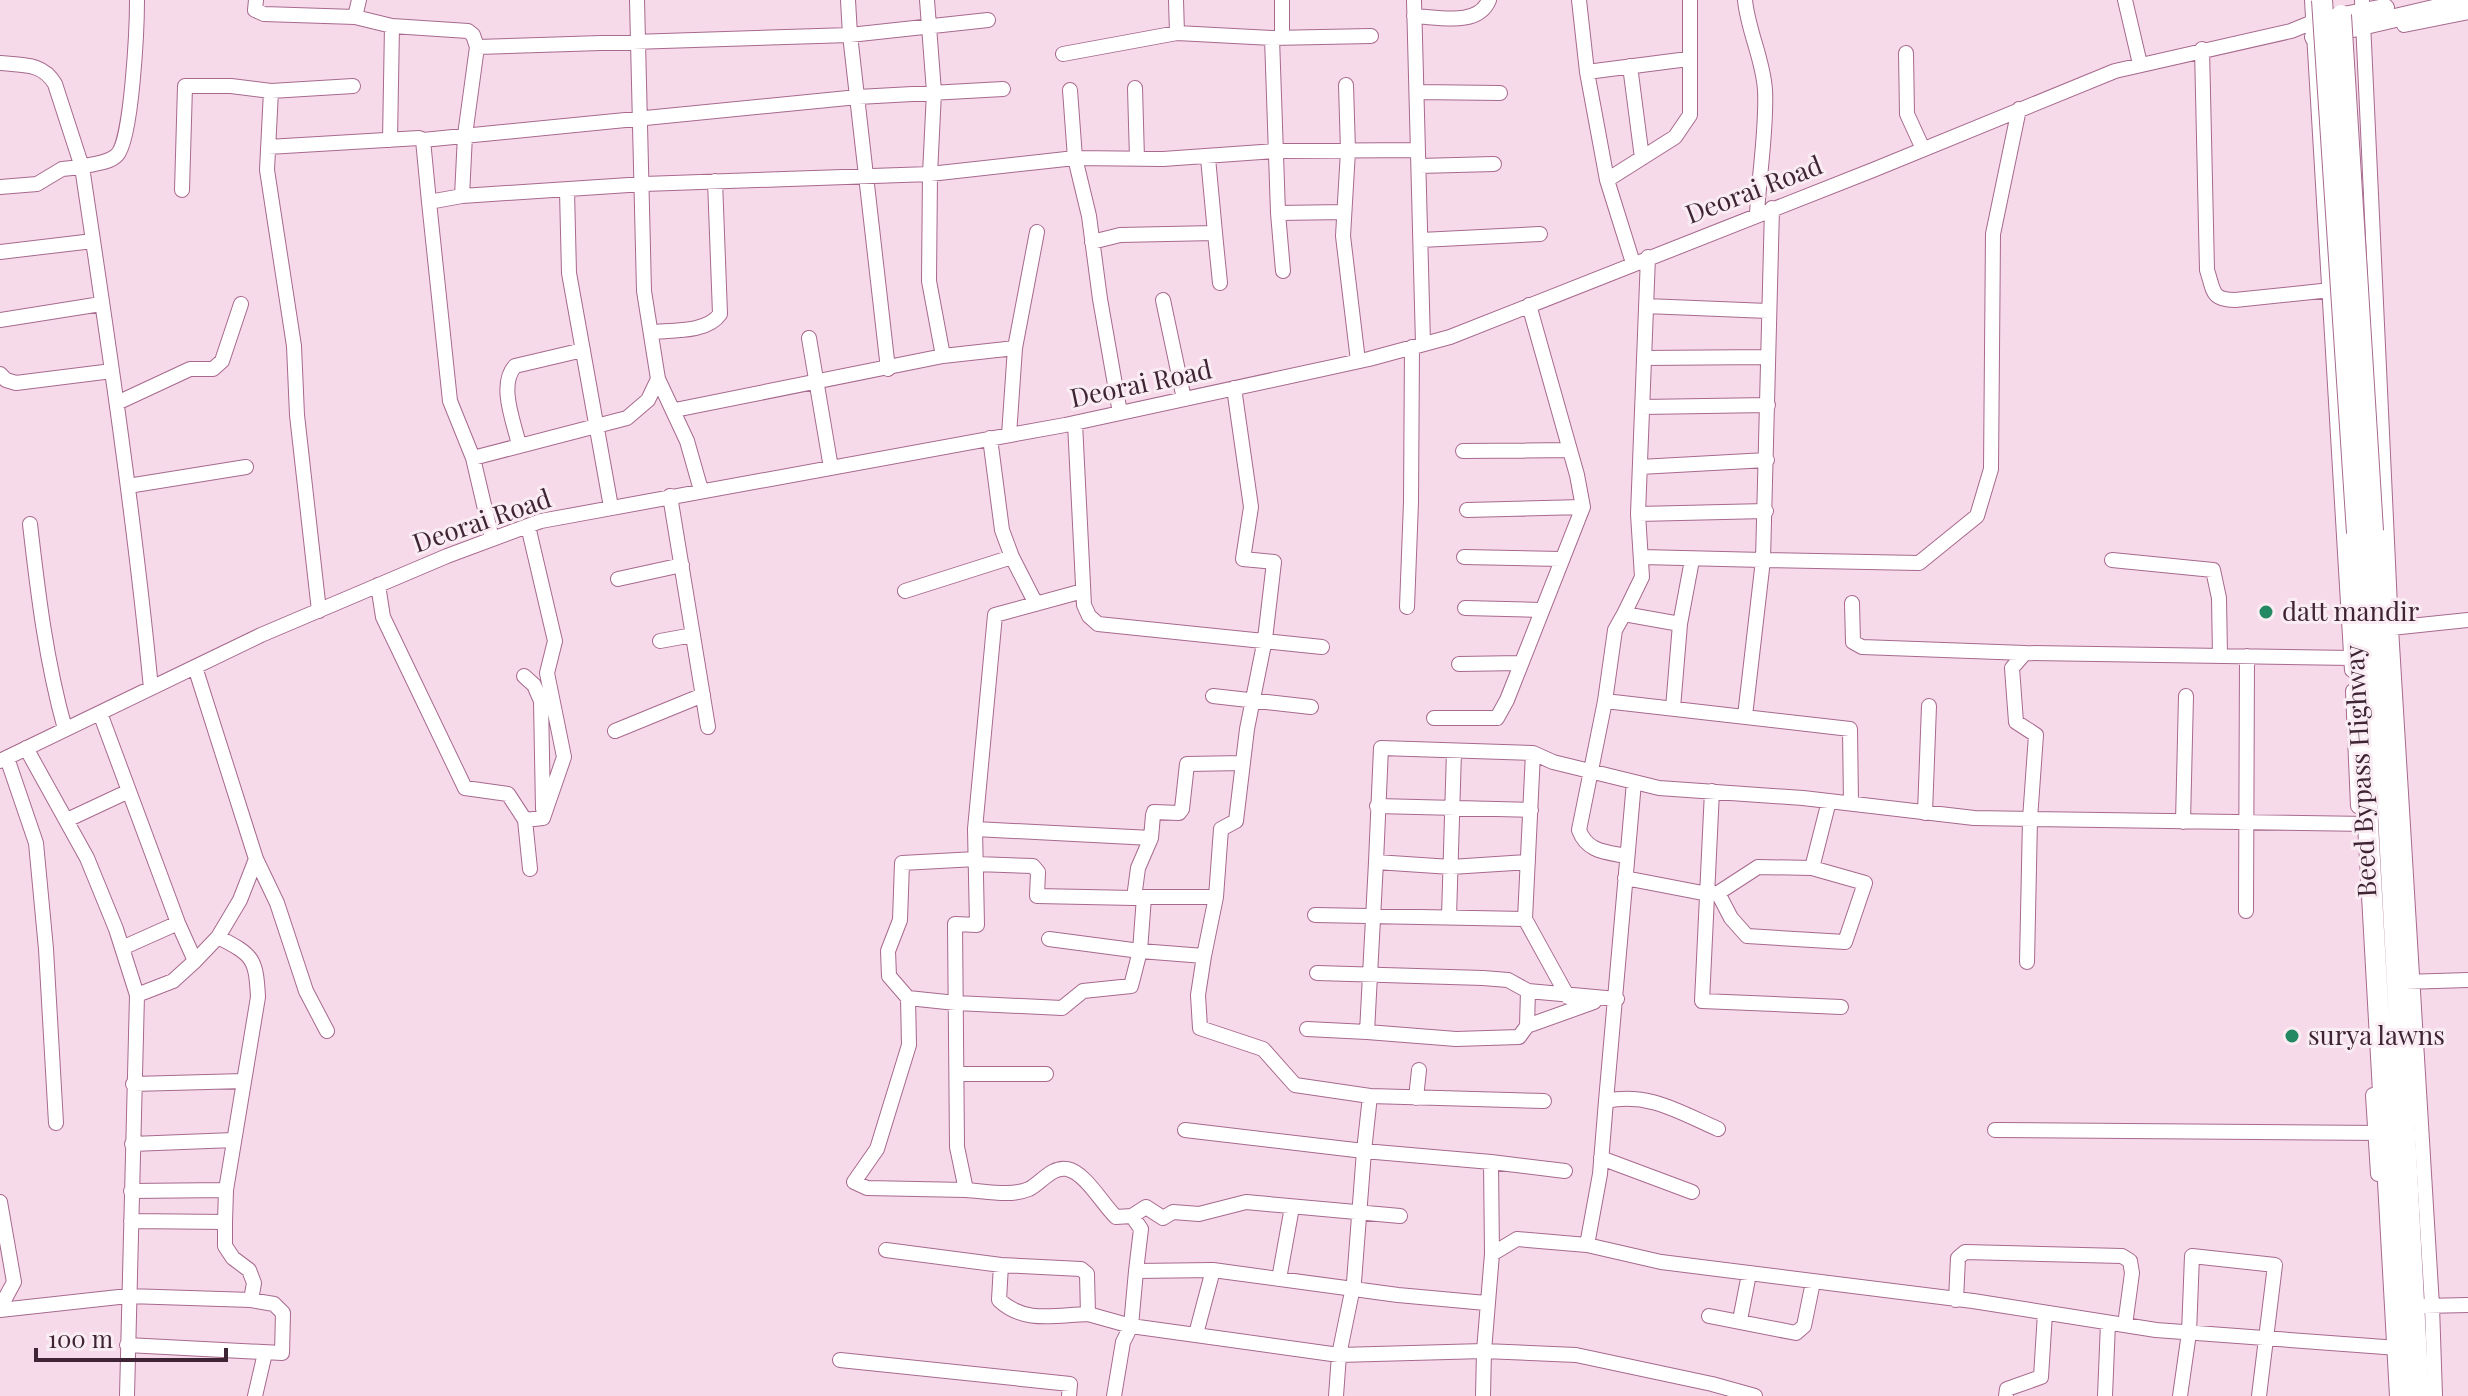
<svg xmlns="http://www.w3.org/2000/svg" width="2468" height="1396" viewBox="0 0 2468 1396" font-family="'Playfair Display',serif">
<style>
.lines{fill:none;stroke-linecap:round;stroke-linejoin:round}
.minor-casing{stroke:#a7698e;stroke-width:16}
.major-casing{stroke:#a7698e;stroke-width:20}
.highway-casing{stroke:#a7698e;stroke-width:22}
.minor{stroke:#fff;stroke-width:14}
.major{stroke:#fff;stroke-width:18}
.highway{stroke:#fff;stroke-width:20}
.highway-bridge-casing{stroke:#a7698e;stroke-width:22;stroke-linecap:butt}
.highway-bridge{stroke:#fff;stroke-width:20}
.poi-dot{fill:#238963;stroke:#faecf3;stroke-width:3}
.labels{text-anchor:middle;stroke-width:6;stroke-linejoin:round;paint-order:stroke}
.street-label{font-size:26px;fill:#3e2434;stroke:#faecf3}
.poi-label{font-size:26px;fill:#3e2434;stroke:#faecf3;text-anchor:start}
</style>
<rect width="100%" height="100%" fill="#f6dae9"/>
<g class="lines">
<!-- minor casing -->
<g class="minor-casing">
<path id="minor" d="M137,0C137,26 132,140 117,155C108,164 93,163 82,167C108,340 134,514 151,688
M256,0L255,10L264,14L355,17
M359,0L355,17L392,26L468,31L473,35L477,47L465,135L462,196L429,202L450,401L473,458L492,539
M848,0L850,35L888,369
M927,0L934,92L930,174L929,281L943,356
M1176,0L1177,33
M1282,0V38
M1414,0L1423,344
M1579,0L1587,72L1607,180L1633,263
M1745,0C1748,31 1763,59 1765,90C1767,128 1759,175 1757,214
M2125,0L2140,64
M2312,0L2352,670
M2362,0L2391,628L2432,1306L2435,1396
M1414,16C1439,17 1478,27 1489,0
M2404,25L2468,12
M1272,38L1278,213L1344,212
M477,47L850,35L988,20
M2202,49L2207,270C2214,291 2211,300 2235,300L2331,290
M1906,53L1907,114L1923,149
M1063,54L1177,33L1272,38L1371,36
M0,63C23,65 43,63 55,84L82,167L62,169L37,184L0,187
M1630,66L1642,158
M1587,72L1688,59
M1346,85L1348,151L1343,236L1358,361
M1135,88L1137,159
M1070,90L1075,158L1089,216L1100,299L1120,413
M1417,92L1500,93
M390,140L392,26
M423,140L858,97L1003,89
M268,147L419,138L423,140L429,202
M1419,166L1494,164
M1607,180L1675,137L1690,115V0
M182,190L185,86H231L271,91
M567,191L569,273L611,507
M462,196L644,184L930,174L1075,158L1163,159L1276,151L1418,150
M1278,213L1283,271
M1215,233L1220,283
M1421,240L1540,234
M1092,242L1120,235L1215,233L1208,158
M0,252L93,241
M1648,257L1638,514L1642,577L1624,614L1680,624L1673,708
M1163,300L1184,399
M1646,306L1768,311
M0,320L101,304
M651,332C672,330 707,333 720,314L715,181
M809,338L831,468
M1015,348L1037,232
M1644,358L1768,357
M0,374L6,380L16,383L112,371
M658,379L687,441L701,490
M117,403L190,369H213L222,361L241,304
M1642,407L1768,405
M675,410L943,356L1015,348L1009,435
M1075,423L1084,605L1089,616L1098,624L1322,647
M990,438L1002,530L1012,557L1036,604
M519,445C514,422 498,385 515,366L583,350
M1463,451L1570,450
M473,458L627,418L648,400L658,379L644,291L637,0
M1640,467L1767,460
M128,486L246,467
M670,496L708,727
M1467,510L1583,507
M1638,514L1766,511
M30,524C38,594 46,661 65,729
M528,526L555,641L547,673L564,757L543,818L525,820L530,869
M1464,557L1561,559
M1642,557L1763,560L1772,208
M2112,560L2213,570L2219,598L2220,656
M618,579L682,565
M378,585L383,617L465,788L508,794L525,820
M905,591L1012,557
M1083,591L995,615L975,829L977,925L955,924L957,1147L966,1190C985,1191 1010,1197 1029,1189C1041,1183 1052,1166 1067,1169C1085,1172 1103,1205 1116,1217L1132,1216L1141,1229L1136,1271
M1852,603L1853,642L1862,647L2025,653
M1407,607L1411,502L1412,347
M1465,608L1541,610
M319,611L297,415L294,346L267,170L271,91L353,86
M1624,614L1615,630L1605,701L1579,830C1587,852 1606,852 1626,856
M1680,624L1692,560
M2391,628L2468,620
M660,641L693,635
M1459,664L1521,663
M195,667L256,859L277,903L306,991L327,1031
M524,676L534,685L541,701L543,809
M2353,691L2358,806
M1213,696L1311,707
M1605,701L1850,729L1851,803
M100,713L178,923L195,961L173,981L137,995L127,1396
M1745,716L1763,560L1919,563L1977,516L1991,469L1993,234L2019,109
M1434,718H1497L1507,700L1583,507L1577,475L1529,305
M615,731L703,695
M26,748L87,858L116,929L137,995
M1533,753L1525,919L1568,997
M7,758L36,843L46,949L56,1123
M0,761L261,635L447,556L541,521L1065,425L1369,359L1450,337L1873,170L2115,71L2291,31L2313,22
M1634,782L1606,1101C1649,1092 1679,1112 1718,1129
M1712,791L1702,1001L1841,1007
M1377,806L1531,810
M1925,813L1929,706
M67,820L129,791
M2183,822L2186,696
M975,829L1151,838
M976,859L902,863L900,920L888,951L889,976L908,998L956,1003L1062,1008L1083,991L1131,986L1140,951L1049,939
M1376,862L1381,748L1533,753L1553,762L1659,788L1803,798L1974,818L2368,824
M976,864L1033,866L1038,872L1037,896L1134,898L1138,868L1151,838L1153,815L1154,812L1179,813L1182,809L1187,764L1243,763
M1625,878L1708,894L1718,893L1758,867L1812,868L1829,801
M1718,893L1731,918L1747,936L1845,942L1865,883L1812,868
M1144,897H1216
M1134,898L1144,897L1140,951L1204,956L1216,897L1221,829L1236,821L1247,729L1265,639L1274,562L1243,559L1251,507L1234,388
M2246,911L2247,656
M1315,915L1525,919
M1449,917L1454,751
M122,948L178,923
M1204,956L1198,995L1200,1028L1263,1049L1295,1085L1370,1096
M195,961L218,937
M2027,962L2030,819L2036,735L2016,722L2012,668L2025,653L2352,658
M1317,973L1483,978L1508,980L1528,991L1527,1026L1519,1037L1456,1039L1367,1032L1376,862L1451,867L1528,862
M2404,982L2468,980
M1528,991L1617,999
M908,998L909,1045L877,1149L854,1182L867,1188L966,1190
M1527,1026L1594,1002
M1307,1029L1367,1032
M957,1074H1046
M133,1084L244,1081
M2373,1095L2378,1174
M1416,1098L1419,1070
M1185,1130L1364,1151L1370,1096L1544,1101
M1995,1130L2381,1133
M132,1144L234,1140
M1601,1158L1692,1192
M131,1191L226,1190
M0,1202L14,1282L0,1308
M1132,1216L1146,1207L1163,1218L1173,1212L1199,1214L1246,1202L1400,1216
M131,1221L225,1222
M1587,1245L1600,1174L1606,1101
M886,1250L1001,1265L1081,1269L1087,1274L1088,1314L1131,1326L1136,1271L1213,1270L1398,1295L1486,1303
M1492,1254L1517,1239L1587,1245L1661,1262L1973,1301L2156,1330L2398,1348
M1001,1265L999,1300C1025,1324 1055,1315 1088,1314
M1279,1279L1292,1207
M1956,1300L1958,1258L1965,1252L2122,1256L2130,1261L2132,1273L2125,1325
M2424,1306L2468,1305
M0,1310L128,1296L251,1300L254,1283L249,1270L233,1258L225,1246V1222L226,1190L258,997C256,958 253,955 218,937L240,900L256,859
M1709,1316L1796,1333L1804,1326L1813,1282
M1740,1320L1749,1274
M1196,1334L1213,1270
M127,1345L282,1353L283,1313L274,1304L251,1300
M840,1360L1070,1384L1069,1396
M255,1396L265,1353
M1114,1396L1123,1342L1131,1326L1339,1355L1484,1351L1492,1254L1491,1162
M1336,1396L1339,1355L1354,1282L1364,1151L1491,1162L1565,1171
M1483,1396L1484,1351L1576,1355L1712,1384L1755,1396
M2006,1396L2007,1389L2041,1377L2045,1313
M2105,1396L2108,1323
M2180,1396L2189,1333L2192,1256L2275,1265L2259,1396"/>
</g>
<!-- major casing -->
<g class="major-casing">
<path id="major" d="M2313,22L2385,8
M2314,37L2468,1"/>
</g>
<!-- highway casing -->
<g class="highway-casing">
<path id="highway" d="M2373,531L2419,1396
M2357,533L2368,824L2400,1396"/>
</g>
<!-- minor -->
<use href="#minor" class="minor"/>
<!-- major -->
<use href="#major" class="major"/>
<!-- highway -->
<use href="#highway" class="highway"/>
<!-- highway-bridge casing -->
<g class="highway-bridge-casing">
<path id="highway-bridge" d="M2322,0L2357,533
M2341,15L2373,531"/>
</g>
<!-- highway-bridge -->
<use href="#highway-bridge" class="highway-bridge"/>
</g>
<!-- markers -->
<g class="poi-dot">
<circle cx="2266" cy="612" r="8"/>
<circle cx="2292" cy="1036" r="8"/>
</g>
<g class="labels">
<!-- street labels -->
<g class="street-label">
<text transform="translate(1754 190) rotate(-21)" y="9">Deorai Road</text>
<text transform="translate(1141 384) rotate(-12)" y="9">Deorai Road</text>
<text transform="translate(482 521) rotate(-19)" y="9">Deorai Road</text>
<text transform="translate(2361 771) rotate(-93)" y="9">Beed Bypass Highway</text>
</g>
<!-- poi labels -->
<g class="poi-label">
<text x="2282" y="621">datt mandir</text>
<text x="2308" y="1045">surya lawns</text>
</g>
</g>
<!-- scale -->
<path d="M36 1348v12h190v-12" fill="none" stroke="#3e2434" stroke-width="4"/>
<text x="48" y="1348" font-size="24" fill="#3e2434" stroke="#faecf3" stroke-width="6" paint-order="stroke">100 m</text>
</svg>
